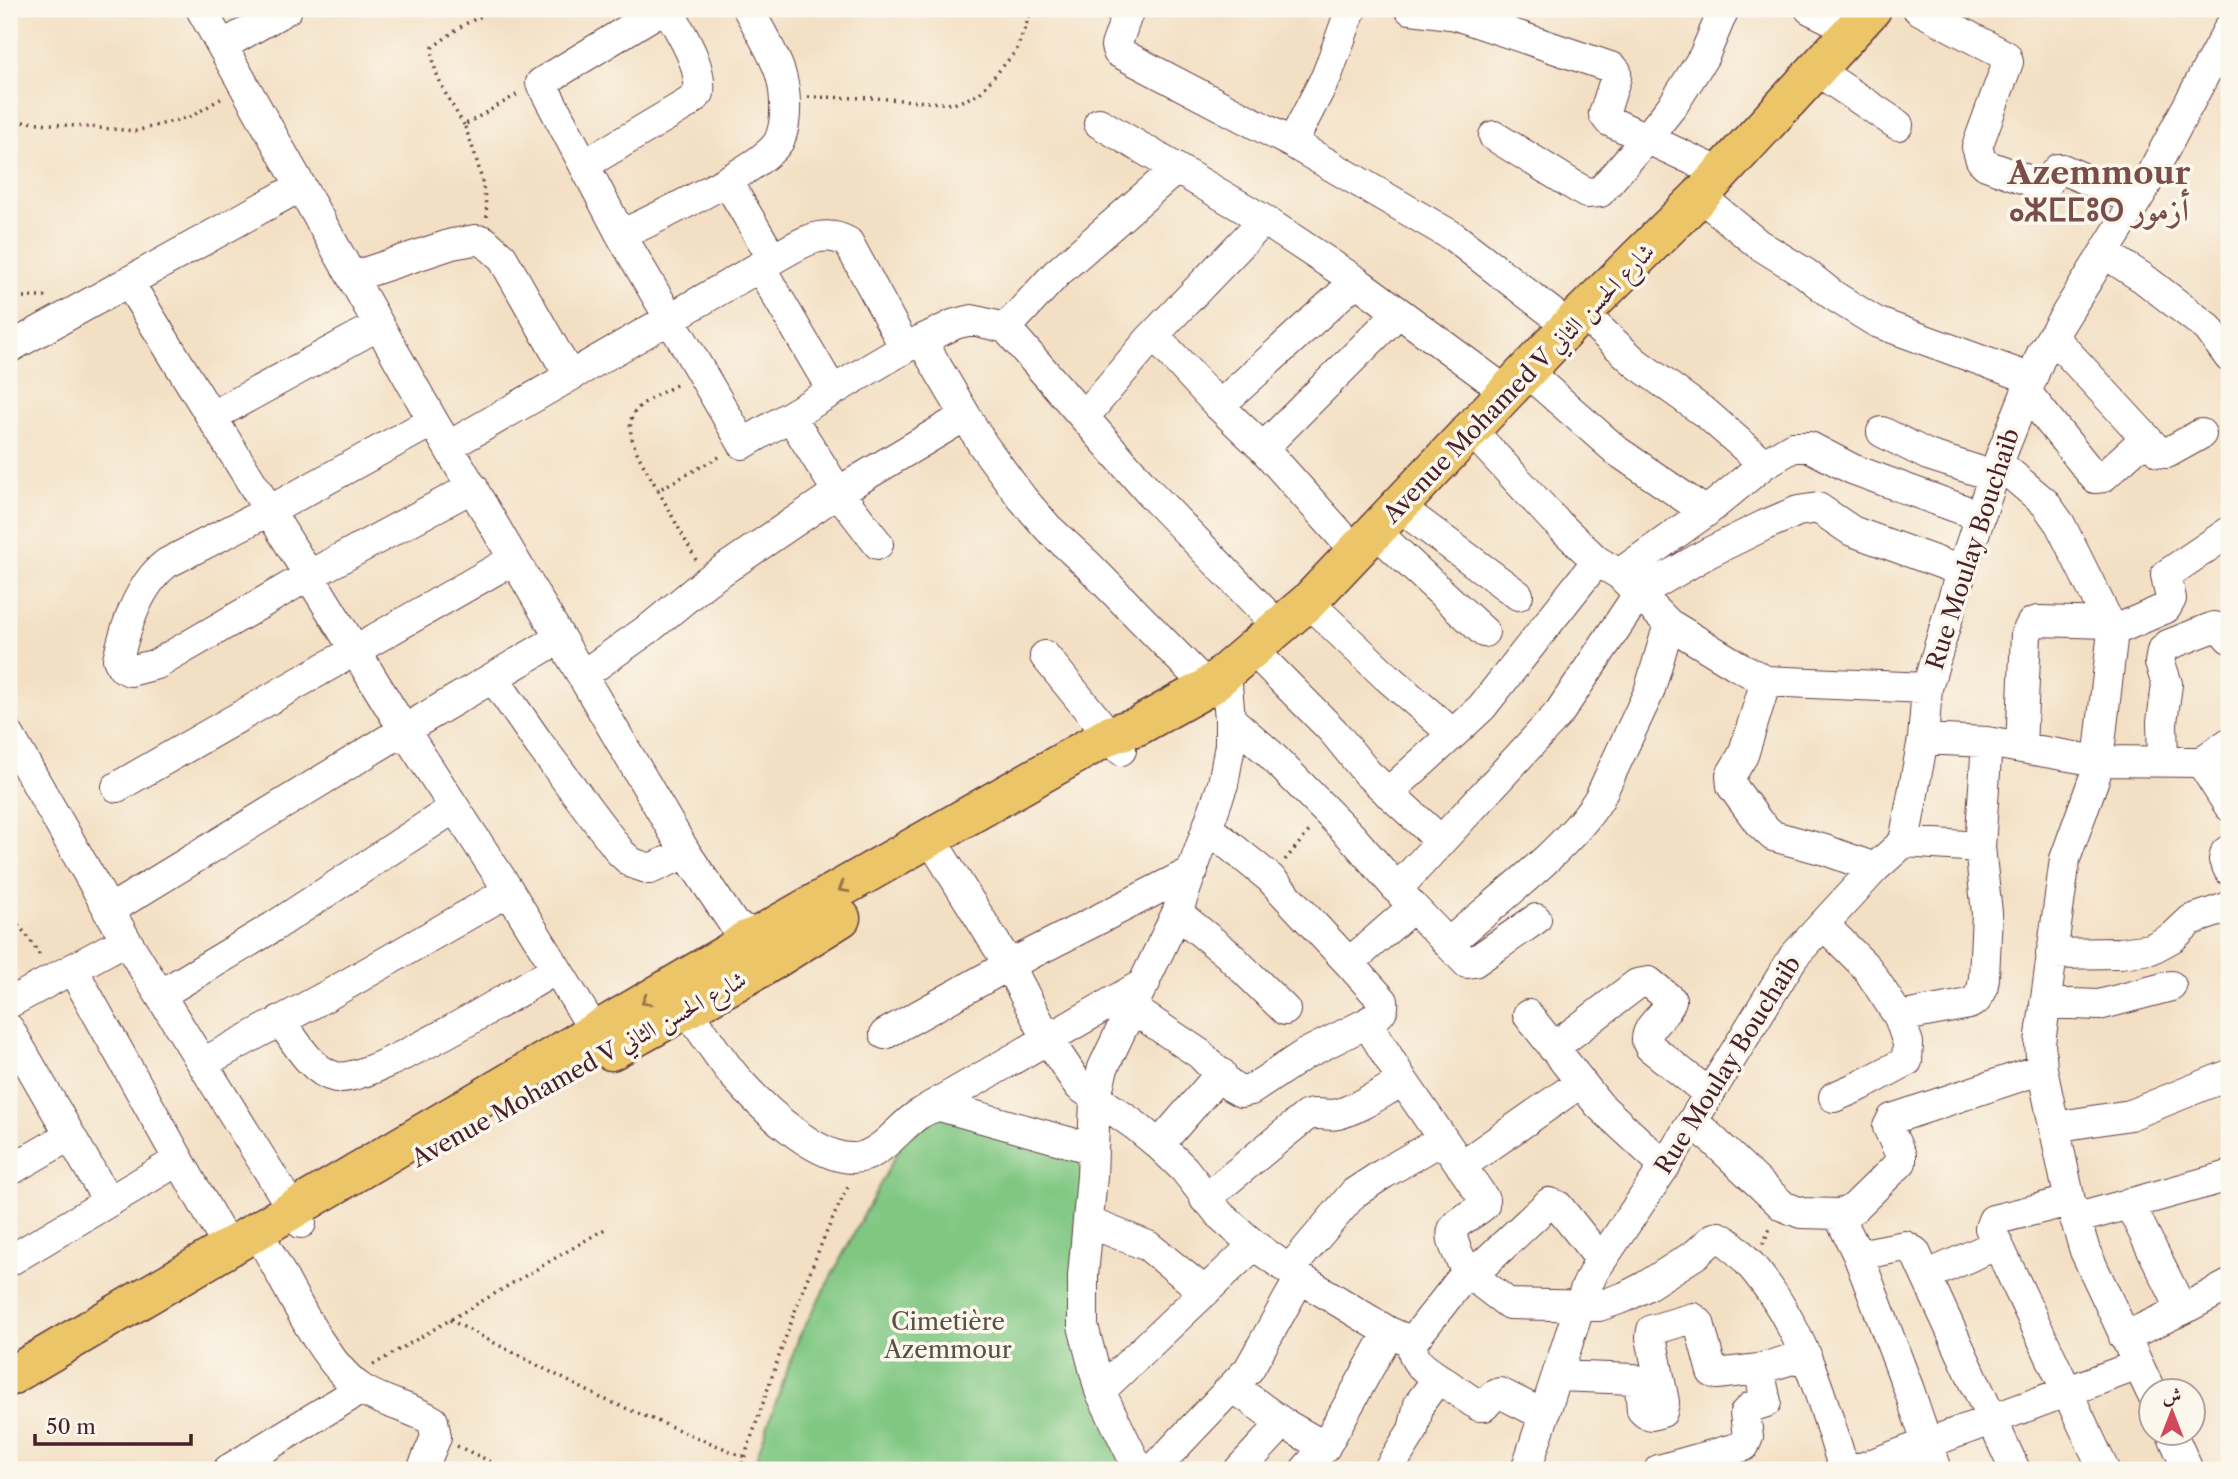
<svg xmlns="http://www.w3.org/2000/svg" width="2238" height="1479" viewBox="0 0 2238 1479" font-family="'Libre Caslon Text',Amiri,'Noto Sans Tifinagh',serif">
<style>
.green{fill:#80c782;stroke:#657356;stroke-width:2}
.lines{fill:none;stroke-linecap:round;stroke-linejoin:round}
.minor-casing{stroke:#633c42;stroke-width:32}
.major-casing{stroke:#633c42;stroke-width:41}
.path{stroke:#633c42;stroke-width:3.5;stroke-dasharray:2 5;stroke-linecap:butt}
.minor{stroke:#fff;stroke-width:30}
.major{stroke:#edc569;stroke-width:38}
.oneway{stroke:#9c724a}
.labels{text-anchor:middle;stroke-width:7;stroke-linejoin:round;paint-order:stroke}
.street-label{font-size:24px;fill:#4a1f2b;stroke:#fbf7ec}
.park-label{font-size:24px;fill:#5a5145;stroke:#fbf7ec}
.district-label{font-size:32px;font-weight:bold;fill:#794e4a;stroke:#fbf7ec}
</style>
<rect width="100%" height="100%" fill="#fbf7ec"/>
<filter id="ink" filterUnits="userSpaceOnUse"><feTurbulence type="fractalNoise" baseFrequency=".0143" numOctaves="2"/><feDisplacementMap in="SourceGraphic" scale="14" xChannelSelector="R" yChannelSelector="G"/><feConvolveMatrix kernelMatrix="1 2 1 2 8 2 1 2 1" color-interpolation-filters="sRGB"/></filter>
<filter id="wash" filterUnits="userSpaceOnUse"><feTurbulence type="fractalNoise" baseFrequency=".00686" numOctaves="4" result="noise"/><feDisplacementMap in="SourceGraphic" scale="28" xChannelSelector="R" yChannelSelector="G"/><feGaussianBlur stdDeviation="1.57" result="paint"/><feColorMatrix in="noise" values="0 0 0 0 0 0 0 0 0 0 0 0 0 0 0 0 0 1.4 0 .05"/><feComposite in="paint" operator="in"/></filter>
<g filter="url(#wash)">
<rect width="100%" height="100%" fill="#f3e0c4"/>
<!-- green -->
<path class="green" d="M936,1112L1092,1162L1078,1313L1139,1470H752L799,1337L910,1128Z"/>
</g>
<g filter="url(#ink)">
<g class="lines">
<!-- minor casing -->
<g class="minor-casing">
<path id="minor" d="M201,9L433,421L686,853L735,926L759,935L767,944
M748,9C759,29 772,50 780,72C786,91 788,122 779,141C765,167 652,220 621,235L743,444L905,348L955,324L972,320L1006,328L1150,493L1279,627
M1129,9L1116,46L1118,52L1292,143L1454,237L1569,326
M1410,9L1456,15L1613,68L1616,71V77L1604,114L1609,121L1721,173
M1810,9L1853,30
M1918,9L2006,56L2008,62L1977,147L1981,160L1986,165L2041,185H2045L2058,169H2062L2136,201
M222,46L287,9
M1816,70L1898,125
M1099,123L1264,220L1356,281L1507,392
M1494,136L1586,193L1600,192L1646,139L1673,105L1704,56L1724,9
M1292,143L1327,75L1351,9
M584,165L688,103L699,93C702,63 681,35 668,9
M727,181L773,259
M1700,196L1758,244L1805,273L1834,296L1876,322L2032,379
M621,235L541,83L662,9
M2104,253L2143,278L2208,328L2229,357
M760,267L832,390
M352,277L452,244L475,240L484,241L502,257L569,375
M129,283L404,730L509,891L594,1030
M1582,313L1636,363L1708,415L1764,464L1793,447H1810L1852,469L1980,516
M1006,328L1057,273L1176,169
M1154,335L1219,406L1263,448
M2052,336L2159,452L2167,453L2201,434
M921,340L983,445L1022,498L1048,528L1088,565L1208,687
M9,348L301,186
M1527,372L1617,451L1706,512L1764,464
M2027,393L2095,478L2103,477L2146,438
M1219,406L1356,281
M211,417L379,325
M791,417L838,492L878,544
M1084,417L1149,340L1264,220
M433,421L269,511L167,563C139,584 126,626 118,659L122,667L130,671L157,664L308,576L473,487
M1472,431L1554,520L1597,561L1619,574L1669,624L1738,666L1766,681L1927,688
M1882,432L1928,455L1994,476
M449,446L773,259C799,245 820,227 848,242L905,348
M1998,463L2045,503L2060,524L2113,631L2098,761L2095,776L2065,859L2040,1043L2042,1069L2070,1201L2085,1251L2151,1392
M1399,507L1518,595
M1376,532L1484,632
M1356,552L1263,448L1398,313
M1619,574L1706,512
M1308,602L1387,677L1453,734L1388,793
M2113,631L2166,608L2171,599L2166,575L2229,532
M1252,649L1333,731L1367,773L1441,841
M1045,656L1121,750
M583,675L651,627L707,581L838,492L965,416
M494,679L540,745L621,853L632,863L650,869L686,853
M1766,681L1743,755L1731,775L1732,786L1759,823L1773,836L1825,850L1875,868
M1230,719L1269,753L1352,837L1413,907L1467,963L1474,962L1536,919
M1453,734L1482,707L1597,561
M9,735L126,940L301,1223
M1923,739L1987,742L2098,761L2201,762L2229,743
M2021,747L2026,634L2032,623L2038,621L2110,623
M2163,761L2162,722L2167,684L2160,663L2162,651L2168,645L2214,627L2221,628L2229,638
M2201,762L2229,806
M117,787L514,559
M1208,828L1270,878L1349,963L1413,907
M930,838L1009,965L1047,1038L1079,1086L1136,1126L1159,1145L1184,1169L1220,1215L1254,1245L1300,1278L1389,1332L1412,1342L1467,1272L1509,1304L1599,1306L1625,1297L1646,1286L1696,1254L1714,1238L1719,1237C1730,1242 1740,1253 1748,1262C1800,1320 1822,1396 1844,1470
M1904,842L1980,847
M2229,850L2226,852L2224,860L2229,870
M1397,889L1559,713L1639,593L1708,553L1765,525L1798,511L1818,508L1852,531L1962,571
M108,911L404,730L560,638
M1177,913L1228,954L1285,1010
M1823,924L1867,968L1899,1017L1969,1004L1976,1000L1982,990L1984,978L1987,913L1980,847L1987,742
M1449,943C1495,902 1567,850 1599,799L1649,692L1669,624
M2051,954L2120,953L2151,949L2173,937L2191,920L2229,907
M1349,963L1383,1001C1385,1013 1376,1016 1367,1023L1403,1081L1484,1199V1205C1476,1213 1464,1217 1456,1225C1445,1236 1462,1260 1467,1272
M160,995L273,927L454,808
M9,1003L126,940
M2045,1003L2099,1005L2171,986
M687,1009C703,1032 718,1057 737,1079C761,1106 825,1170 865,1156C894,1145 909,1110 940,1106L1093,1149
M1133,1009L1200,1054L1232,1087L1241,1092L1251,1090L1305,1054L1367,1023
M1528,1015L1599,1105L1665,1166
M280,1020C294,1039 311,1072 336,1077C371,1083 519,991 556,969
M9,1029L108,1201
M885,1034L1009,965L1193,871
M1553,1048L1637,984L1649,982L1671,1000C1667,1016 1646,1024 1647,1041L1650,1047L1708,1093
M203,1063L330,994L509,891
M1834,1097L1862,1085L1907,1061L1908,1043L1899,1017
M930,1107L1145,983
M1693,1121L1783,1206L1801,1213L1838,1214L1846,1212L1854,1208L1901,1162V1156L1888,1127L1892,1119L2042,1069
M2054,1127L2130,1115L2229,1075
M1159,1145L1221,1073
M179,1160L228,1247
M1461,1166L1580,1083
M9,1171L69,1136
M1205,1199L1306,1116C1317,1111 1326,1117 1338,1114C1358,1109 1384,1091 1403,1081
M2070,1201L1993,1220L1990,1228L2104,1470
M2129,1203L2182,1310
M1838,1214L1858,1255L1905,1246L1915,1252L1926,1276L1998,1244
M2075,1219L2229,1176
M1088,1222L1148,1246L1205,1292
M257,1232C286,1277 317,1357 360,1388C382,1403 411,1407 433,1421L436,1437L422,1470
M1858,1255L1909,1390L1936,1470
M9,1261L179,1160L73,970
M1289,1270L1354,1193L1383,1174L1443,1139
M1472,1275L1549,1203L1558,1206L1601,1260
M1926,1276L2015,1470
M2124,1337L2182,1310L2229,1285
M1558,1376L1634,1379L1640,1386L1642,1410L1645,1413L1651,1415L1662,1412L1664,1402L1651,1337L1652,1330L1693,1318L1699,1323L1712,1372L1717,1374L1759,1369
M1438,1378L1479,1406H1484L1493,1396L1500,1393L1544,1415
M1233,1387L1283,1423L1325,1447L1389,1332
M1100,1391L1254,1245
M2172,1434L2188,1470
M228,1470L361,1389
M1139,1470L1100,1391L1083,1326V1276L1092,1176L1095,1099L1103,1068L1177,913L1223,784L1230,745V719L1226,674
M1153,1470L1249,1369L1300,1278
M1239,1470L1283,1423
M1305,1470L1325,1447
M1388,1470L1413,1430L1419,1404L1438,1378C1422,1367 1412,1362 1412,1342
M1526,1470L1585,1290L1594,1271L1665,1166L1794,956L1875,868L1904,842L1923,739L1927,688L1958,582L1998,463L2042,353L2143,190L2229,28
M1659,1470L1744,1446L1748,1437L1745,1413L1751,1407L1766,1402L1759,1369L1806,1355
M1856,1470L2138,1365"/>
</g>
<!-- major casing -->
<g class="major-casing">
<path id="major" d="M611,1051L761,968L841,918
M9,1377L730,952L744,941L759,935L1110,735L1138,726L1208,687L1308,602L1569,326L1700,196L1872,9"/>
</g>
<!-- path -->
<path class="path" d="M808,97L875,98L954,104L979,94L1016,51L1032,9
M9,123L27,122L136,131L192,116L222,98
M464,125C451,102 430,74 433,47L463,25L496,9
M487,217C485,186 476,153 464,125L520,93
M9,297H49
M658,490C648,471 618,432 636,410C646,399 666,391 678,384
M696,560L658,490L723,455
M1285,860L1311,829
M9,914L29,938L42,959
M1763,1244L1771,1226
M450,1320L601,1398L745,1457
M373,1365L605,1229
M457,1446L509,1470
M740,1470C774,1374 803,1274 850,1183"/>
<!-- minor -->
<use href="#minor" class="minor"/>
<!-- major -->
<use href="#major" class="major"/>
</g>
<!-- one-way arrows -->
<defs><path id="oneway-chevron" d="M-2-3.5L2.5 0L-2 3.5" fill="none" stroke-width="1.6" stroke-linecap="round" stroke-linejoin="round" transform="scale(1.75)"/></defs>
<g class="oneway">
<use href="#oneway-chevron" transform="translate(843 888) rotate(151)"/>
<use href="#oneway-chevron" transform="translate(646 1001) rotate(150)"/>
</g>
</g>
<g class="labels">
<!-- street labels -->
<g class="street-label">
<text transform="translate(1519 383) rotate(-46)" y="8">Avenue Mohamed V شارع الحسن الثاني</text>
<text transform="translate(1973 549) rotate(-72)" y="8">Rue Moulay Bouchaib</text>
<text transform="translate(1728 1065) rotate(-58)" y="8">Rue Moulay Bouchaib</text>
<text transform="translate(579 1069) rotate(-29)" y="8">Avenue Mohamed V شارع الحسن الثاني</text>
</g>
<!-- park labels -->
<g class="park-label">
<text x="948" y="1330">Cimetière<tspan x="948" dy="28">Azemmour</tspan></text>
</g>
<!-- district labels -->
<g class="district-label">
<text x="2099" y="184">Azemmour<tspan x="2099" dy="37">ⴰⵣⵎⵎⵓⵔ أزمور</tspan></text>
</g>
</g>
<!-- margin -->
<rect width="2238" height="1479" fill="none" stroke="#fbf7ec" stroke-width="35"/>
<!-- north arrow -->
<g transform="translate(2172 1412)"><circle r="33" fill="#fbf7ec" stroke="#b4a19f" stroke-width="2"/>
<path d="M0-5L12 26L0 18L-12 26Z" fill="#d1495b"/>
<text y="-10" font-size="19" font-weight="bold" text-anchor="middle" fill="#4a1f2b">ش</text>
</g>
<!-- scale -->
<path d="M35 1434v10h156v-10" fill="none" stroke="#4a1f2b" stroke-width="3.5"/>
<text x="46" y="1434" font-size="21" fill="#4a1f2b" stroke="#fbf7ec" stroke-width="5" paint-order="stroke">50 m</text>
</svg>
